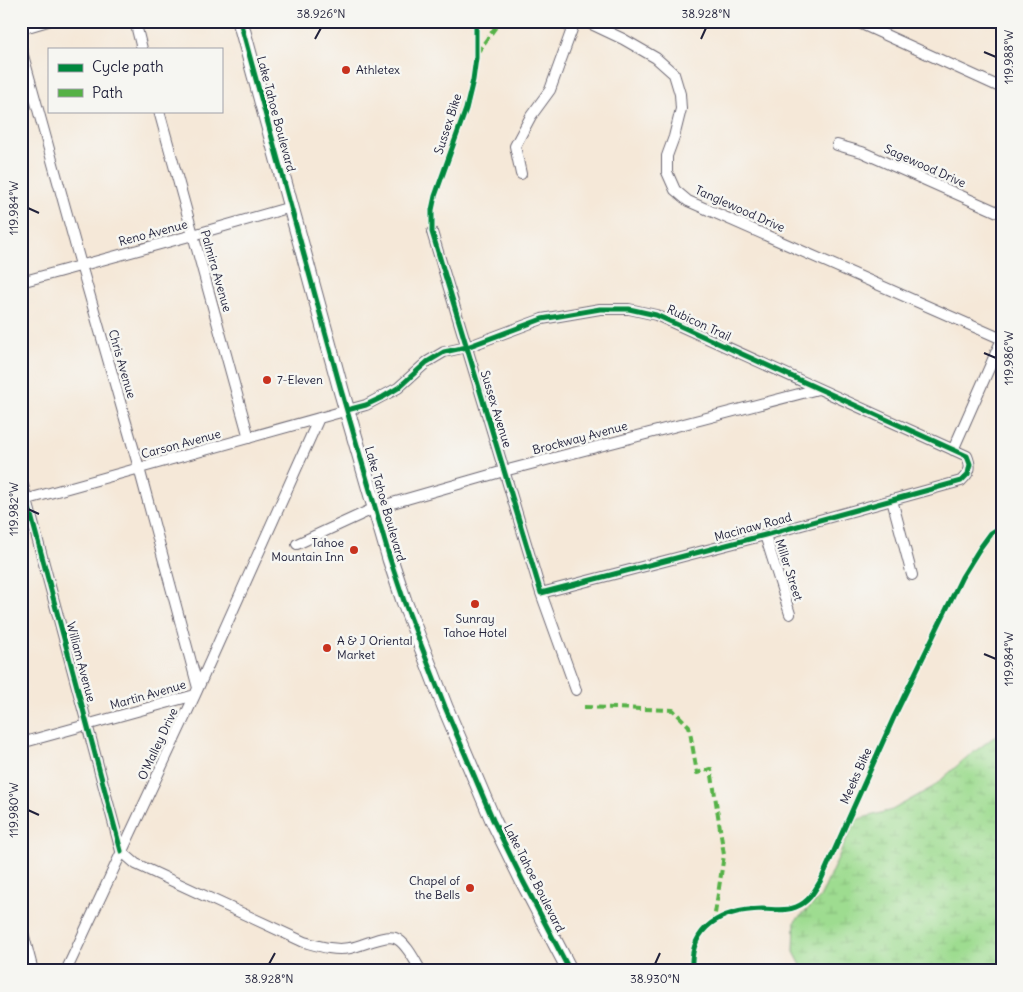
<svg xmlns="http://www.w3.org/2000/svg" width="1023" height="992" viewBox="0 0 1023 992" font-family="Delius,sans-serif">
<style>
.wetland{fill:url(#wetland-marsh);stroke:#607f66}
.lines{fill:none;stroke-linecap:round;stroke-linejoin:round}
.minor-casing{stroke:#6c6772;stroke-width:12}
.highway-casing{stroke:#6c6772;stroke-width:17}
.minor{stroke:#fff;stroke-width:10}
.highway{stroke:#fff;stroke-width:15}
.quiet{stroke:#55b146;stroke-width:4;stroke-dasharray:8 4;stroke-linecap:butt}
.cycleway-casing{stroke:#f6f6f2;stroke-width:8}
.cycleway{stroke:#00873e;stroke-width:5}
.ticks{fill:none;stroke:#22223b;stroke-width:2}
.poi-dot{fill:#c8321e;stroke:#f6f6f2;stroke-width:2}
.labels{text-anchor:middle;stroke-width:5;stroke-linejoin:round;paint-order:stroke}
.poi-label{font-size:12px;fill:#22223b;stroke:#f6f6f2;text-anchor:start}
.street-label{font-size:12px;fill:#22223b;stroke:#f6f6f2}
.neatline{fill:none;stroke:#22223b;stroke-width:2}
.ticks-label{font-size:12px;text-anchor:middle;fill:#22223b}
</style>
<defs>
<pattern id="wetland-marsh" width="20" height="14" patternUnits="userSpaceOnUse" patternTransform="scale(1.25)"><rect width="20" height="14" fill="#9edc90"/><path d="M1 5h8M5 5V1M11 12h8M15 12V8" fill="none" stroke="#88bc7d"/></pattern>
</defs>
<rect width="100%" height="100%" fill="#f6f6f2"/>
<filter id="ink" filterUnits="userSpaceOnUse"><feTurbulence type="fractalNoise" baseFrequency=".02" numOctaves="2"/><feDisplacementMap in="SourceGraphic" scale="10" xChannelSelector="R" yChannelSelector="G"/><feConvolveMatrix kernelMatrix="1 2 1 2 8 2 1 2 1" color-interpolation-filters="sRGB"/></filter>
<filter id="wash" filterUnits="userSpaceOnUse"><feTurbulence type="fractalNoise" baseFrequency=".0096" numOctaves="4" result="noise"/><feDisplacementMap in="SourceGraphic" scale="20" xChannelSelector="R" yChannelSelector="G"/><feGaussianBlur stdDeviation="1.12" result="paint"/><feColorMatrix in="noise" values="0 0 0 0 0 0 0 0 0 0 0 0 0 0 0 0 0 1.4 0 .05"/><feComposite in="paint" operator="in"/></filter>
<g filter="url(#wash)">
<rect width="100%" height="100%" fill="#f5e8d8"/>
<!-- wetland -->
<path class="wetland" d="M1002,731V971H804L794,952L795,921L820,898L855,820L892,810L933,787L966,758Z"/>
</g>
<g filter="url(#ink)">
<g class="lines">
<!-- minor casing -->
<g class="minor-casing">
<path id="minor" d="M135,21L142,49
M585,21L623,39L656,58L674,74L680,94L681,109L674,137L667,156V172L675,190L688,201L1002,339L953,450
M855,21L1002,88
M21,29L48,21
M21,48L81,265L139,468L198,688
M159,111L249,438
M837,145L862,152L1002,214
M521,174L515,146L531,116L550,90L575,21
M432,232L541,593L576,690
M21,282L193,235L291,207
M21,478L121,851L136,864L304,942C319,946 334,951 350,948C362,946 384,934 395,938C406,942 415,961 421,971
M892,500L912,575
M21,501L366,405L398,388L427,362L444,352L467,347L542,319L600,309H629L656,315L967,456C972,468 970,472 961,481L765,535L541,593
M765,535L790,614
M297,544L375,508L504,471L818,389
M21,743L195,695
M21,925L33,971
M66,971L195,695L319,418"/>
</g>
<!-- highway casing -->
<g class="highway-casing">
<path id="highway" d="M240,21L341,390L390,559L404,601L445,707L493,820L523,881L570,971"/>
</g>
<!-- minor -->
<use href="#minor" class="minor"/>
<!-- highway -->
<use href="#highway" class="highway"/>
<!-- quiet -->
<path class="quiet" d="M477,53L500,21
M584,707L673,710L689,726L697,773L711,769L724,855L714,920"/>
<!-- cycleway casing -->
<g class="cycleway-casing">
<path id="cycleway" d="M240,21L341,390L390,559L404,601L445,707L493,820L523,881L570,971
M476,21V58L473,80L466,109L435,196L432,210V232L541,593L765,535L961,481L968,474
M347,410L366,405L383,397L398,388L427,362L444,352L467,347L542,319L600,309H629L656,315L967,456L970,464L968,474
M21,478L121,851
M692,971C689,926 722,910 762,909C773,909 785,912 796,907C809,902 814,892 821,880L894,717L962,577L980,548L991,533L1002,526"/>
</g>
<!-- cycleway -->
<use href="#cycleway" class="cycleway"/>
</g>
</g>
<!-- ticks -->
<path class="ticks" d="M315,39L321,28M701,39L706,28M984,52L996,57M28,208L39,213M984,353L996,358M28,509L39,514M984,654L996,659M28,810L39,815M269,964L275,953M655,964L660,953"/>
<!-- markers -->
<g class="poi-dot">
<circle cx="346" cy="70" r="5"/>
<circle cx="267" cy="380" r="5"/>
<circle cx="354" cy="550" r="5"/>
<circle cx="475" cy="604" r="5"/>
<circle cx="327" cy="648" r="5"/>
<circle cx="470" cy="888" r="5"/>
</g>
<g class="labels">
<!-- poi labels -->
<g class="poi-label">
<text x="356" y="74">Athletex</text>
<text x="277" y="384">7-Eleven</text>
<text x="344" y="547" text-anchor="end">Tahoe<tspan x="344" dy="14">Mountain Inn</tspan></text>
<text x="475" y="623" text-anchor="middle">Sunray<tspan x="475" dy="14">Tahoe Hotel</tspan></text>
<text x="337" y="645">A &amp; J Oriental<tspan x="337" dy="14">Market</tspan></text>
<text x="460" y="885" text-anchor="end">Chapel of<tspan x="460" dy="14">the Bells</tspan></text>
</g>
<!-- street labels -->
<g class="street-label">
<text transform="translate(276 114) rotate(75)" y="4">Lake Tahoe Boulevard</text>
<text transform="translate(448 124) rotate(-72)" y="4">Sussex Bike</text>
<text transform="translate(925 166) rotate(24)" y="4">Sagewood Drive</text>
<text transform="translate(740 209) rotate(24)" y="4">Tanglewood Drive</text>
<text transform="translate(153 233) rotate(-15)" y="4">Reno Avenue</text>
<text transform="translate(216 271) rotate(74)" y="4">Palmira Avenue</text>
<text transform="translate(699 323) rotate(25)" y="4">Rubicon Trail</text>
<text transform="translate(122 364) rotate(74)" y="4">Chris Avenue</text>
<text transform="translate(496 409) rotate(73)" y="4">Sussex Avenue</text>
<text transform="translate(580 438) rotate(-15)" y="4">Brockway Avenue</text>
<text transform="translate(181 444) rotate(-15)" y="4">Carson Avenue</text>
<text transform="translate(385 504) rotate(74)" y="4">Lake Tahoe Boulevard</text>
<text transform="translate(753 527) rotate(-15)" y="4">Macinaw Road</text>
<text transform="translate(789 570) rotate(72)" y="4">Miller Street</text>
<text transform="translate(81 662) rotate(75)" y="4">William Avenue</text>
<text transform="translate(148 695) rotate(-16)" y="4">Martin Avenue</text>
<text transform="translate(158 744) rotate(-65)" y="4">O'Malley Drive</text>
<text transform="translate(856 776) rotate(-66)" y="4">Meeks Bike</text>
<text transform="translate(534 878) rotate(63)" y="4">Lake Tahoe Boulevard</text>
</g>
</g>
<!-- margin -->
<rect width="1023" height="992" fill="none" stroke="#f6f6f2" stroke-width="55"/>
<!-- legend -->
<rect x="48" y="48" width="175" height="65" fill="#f6f6f2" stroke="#a1a1a9"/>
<rect x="58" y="64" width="25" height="8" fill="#00873e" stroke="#a1a1a9"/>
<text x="92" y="72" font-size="15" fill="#22223b">Cycle path</text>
<rect x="58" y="89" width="25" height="8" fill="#55b146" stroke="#a1a1a9"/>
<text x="92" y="98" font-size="15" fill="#22223b">Path</text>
<rect x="28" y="28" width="968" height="936" class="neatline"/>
<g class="ticks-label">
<text x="321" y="18">38.926°N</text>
<text x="706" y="18">38.928°N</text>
<text transform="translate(1009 57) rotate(-90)" y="4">119.988°W</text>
<text transform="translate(14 208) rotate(-90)" y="4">119.984°W</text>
<text transform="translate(1009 358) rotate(-90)" y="4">119.986°W</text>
<text transform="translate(14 509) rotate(-90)" y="4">119.982°W</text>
<text transform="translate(1009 659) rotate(-90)" y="4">119.984°W</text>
<text transform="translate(14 810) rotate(-90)" y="4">119.980°W</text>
<text x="269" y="983">38.928°N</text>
<text x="655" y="983">38.930°N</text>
</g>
</svg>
